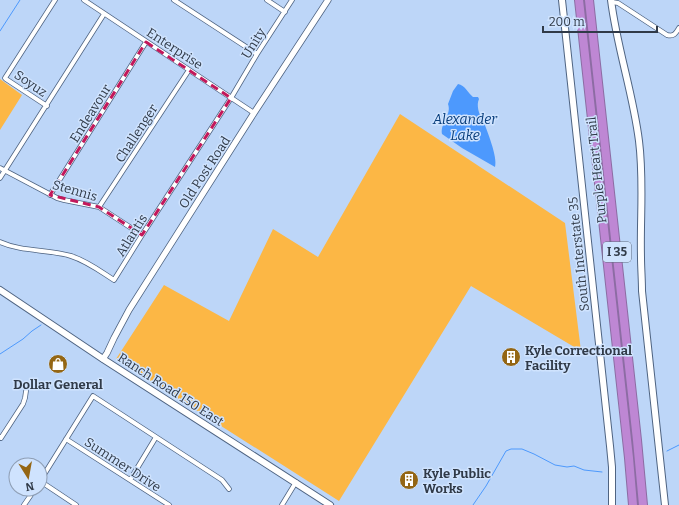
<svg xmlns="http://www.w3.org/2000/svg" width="679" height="505" viewBox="0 0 679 505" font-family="Bitter,serif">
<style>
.green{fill:#fcb745}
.water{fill:#4d99fd}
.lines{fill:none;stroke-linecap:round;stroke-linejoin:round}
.stream{stroke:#4d99fd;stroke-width:1}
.minor-casing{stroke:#4f6482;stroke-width:5.5}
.tertiary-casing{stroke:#4f6482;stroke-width:7}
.secondary-casing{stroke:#4f6482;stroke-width:8}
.motorway-casing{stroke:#8c6ca3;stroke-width:10}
.minor{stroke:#fff;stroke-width:4}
.tertiary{stroke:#fff;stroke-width:5.5}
.secondary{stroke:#fff;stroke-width:6}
.motorway{stroke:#be87d4;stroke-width:8}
.marked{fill:none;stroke:#c2185b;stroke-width:3;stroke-dasharray:8 5;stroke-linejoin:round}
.labels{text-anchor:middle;stroke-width:3;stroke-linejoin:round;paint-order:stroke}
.shield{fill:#cfe3fe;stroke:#606d7f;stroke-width:1}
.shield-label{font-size:12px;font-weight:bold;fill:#303a48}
.street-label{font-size:13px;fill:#303a48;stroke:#cfe3fe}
.poi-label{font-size:13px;font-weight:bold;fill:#303a48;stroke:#cfe3fe;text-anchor:start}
.water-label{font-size:14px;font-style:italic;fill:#093e7c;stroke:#cfe3fe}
</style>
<rect width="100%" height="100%" fill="#bdd6f8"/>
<!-- green -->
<path class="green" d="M0,79L22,95L0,130Z
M400,114L565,223L581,351L471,286L339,501L116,359L164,285L229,321L273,229L318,257Z"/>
<!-- water -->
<path class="water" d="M458,84C465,85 468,93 473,97H478L479,99C476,105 479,115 483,120C487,131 498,157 495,167L462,148L442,134C440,123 452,115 448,104L453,91Z"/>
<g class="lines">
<!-- stream -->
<path class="stream" d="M0,31L20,0
M0,354L23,339L32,331L41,325
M667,451L679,445
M473,505L486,486L506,451L511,449H522L534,454L555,465L567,467L574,466L584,470L602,472"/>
<!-- minor casing -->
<g class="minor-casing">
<path id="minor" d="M84,0L254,113
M174,0L257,54
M267,0L285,12
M612,2L618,3L667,35C674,37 676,33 679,28
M47,106L6,79L5,78L55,0
M0,168L57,198L64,200L99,207L142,235
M0,178L104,14
M50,195L146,42
M99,207L189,70
M0,242C22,252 48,249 71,256C87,261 100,271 114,280L142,235L231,98L257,54L292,0
M0,437L1,438L23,404L25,398L26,391
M66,439L169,505
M130,480L156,437
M40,481L93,396L222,480L229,489
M40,481L76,505
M24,505L35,489
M282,505L296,482"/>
</g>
<!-- tertiary casing -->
<g class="tertiary-casing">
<path id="tertiary" d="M103,359L107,353L114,338L129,310L254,113L328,0"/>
</g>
<!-- secondary casing -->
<g class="secondary-casing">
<path id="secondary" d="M562,0L610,446L612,467V505
M611,0C617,48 633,93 639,141C644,180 640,218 641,257C641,268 642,279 642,291L665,505
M0,290L103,359L330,505"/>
</g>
<!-- motorway casing -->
<g class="motorway-casing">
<path id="motorway" d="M579,0L629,458L633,505
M589,0L637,440L643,505"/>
</g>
<!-- minor -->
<use href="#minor" class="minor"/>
<!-- tertiary -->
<use href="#tertiary" class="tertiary"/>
<!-- secondary -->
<use href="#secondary" class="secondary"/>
<!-- motorway -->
<use href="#motorway" class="motorway"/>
</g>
<!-- marked area -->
<path class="marked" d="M146,42L231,98L142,235L99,207L50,195Z"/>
<!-- icons -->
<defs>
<g id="building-disc" transform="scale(1)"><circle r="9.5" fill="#946614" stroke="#cfe3fe"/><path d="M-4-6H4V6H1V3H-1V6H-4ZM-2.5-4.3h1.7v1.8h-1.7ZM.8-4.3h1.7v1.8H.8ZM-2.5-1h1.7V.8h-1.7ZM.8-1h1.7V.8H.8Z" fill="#fff"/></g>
<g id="shop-disc" transform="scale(1)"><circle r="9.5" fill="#946614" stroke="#cfe3fe"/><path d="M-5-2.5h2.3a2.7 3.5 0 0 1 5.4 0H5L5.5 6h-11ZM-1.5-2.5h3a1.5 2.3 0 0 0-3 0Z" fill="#fff"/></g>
</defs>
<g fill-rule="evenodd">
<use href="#building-disc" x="511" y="357"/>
<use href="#shop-disc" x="58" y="364"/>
<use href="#building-disc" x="409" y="480"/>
</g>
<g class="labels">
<!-- shield labels -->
<rect class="shield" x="603" y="242" width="28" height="20" rx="3"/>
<g class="shield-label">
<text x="617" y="256">I 35</text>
</g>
<!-- street labels -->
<g class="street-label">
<text transform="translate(253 43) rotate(-58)" y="5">Unity</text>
<text transform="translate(175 48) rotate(33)" y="5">Enterprise</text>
<text transform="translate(31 83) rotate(34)" y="5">Soyuz</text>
<text transform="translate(90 113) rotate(-58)" y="5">Endeavour</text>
<text transform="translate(136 133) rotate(-57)" y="5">Challenger</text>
<text transform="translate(596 170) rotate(-96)" y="5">Purple Heart Trail</text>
<text transform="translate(204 172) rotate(-57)" y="5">Old Post Road</text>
<text transform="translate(75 190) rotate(16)" y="5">Stennis</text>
<text transform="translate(131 235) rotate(-58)" y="5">Atlantis</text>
<text transform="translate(578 254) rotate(-96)" y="5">South Interstate 35</text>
<text transform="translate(171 389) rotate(33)" y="5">Ranch Road 150 East</text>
<text transform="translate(123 464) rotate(33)" y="5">Summer Drive</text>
</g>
<!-- poi labels -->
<g class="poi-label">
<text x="525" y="355">Kyle Correctional<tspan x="525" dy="15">Facility</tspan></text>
<text x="58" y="389" text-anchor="middle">Dollar General</text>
<text x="423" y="478">Kyle Public<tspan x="423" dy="15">Works</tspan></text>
</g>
<!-- water labels -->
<g class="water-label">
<text x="465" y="124">Alexander<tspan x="465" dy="16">Lake</tspan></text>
</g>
</g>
<!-- north arrow -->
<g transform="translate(28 477) rotate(169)"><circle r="19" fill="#cfe3fe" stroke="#8f9fb5"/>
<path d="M0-3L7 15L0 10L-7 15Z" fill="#946614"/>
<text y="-6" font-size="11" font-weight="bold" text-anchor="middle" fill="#303a48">N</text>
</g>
<!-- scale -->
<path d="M543 26v6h114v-6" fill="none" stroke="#303a48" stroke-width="2"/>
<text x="549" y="26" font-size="12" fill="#303a48" stroke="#cfe3fe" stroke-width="3" paint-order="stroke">200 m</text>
</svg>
